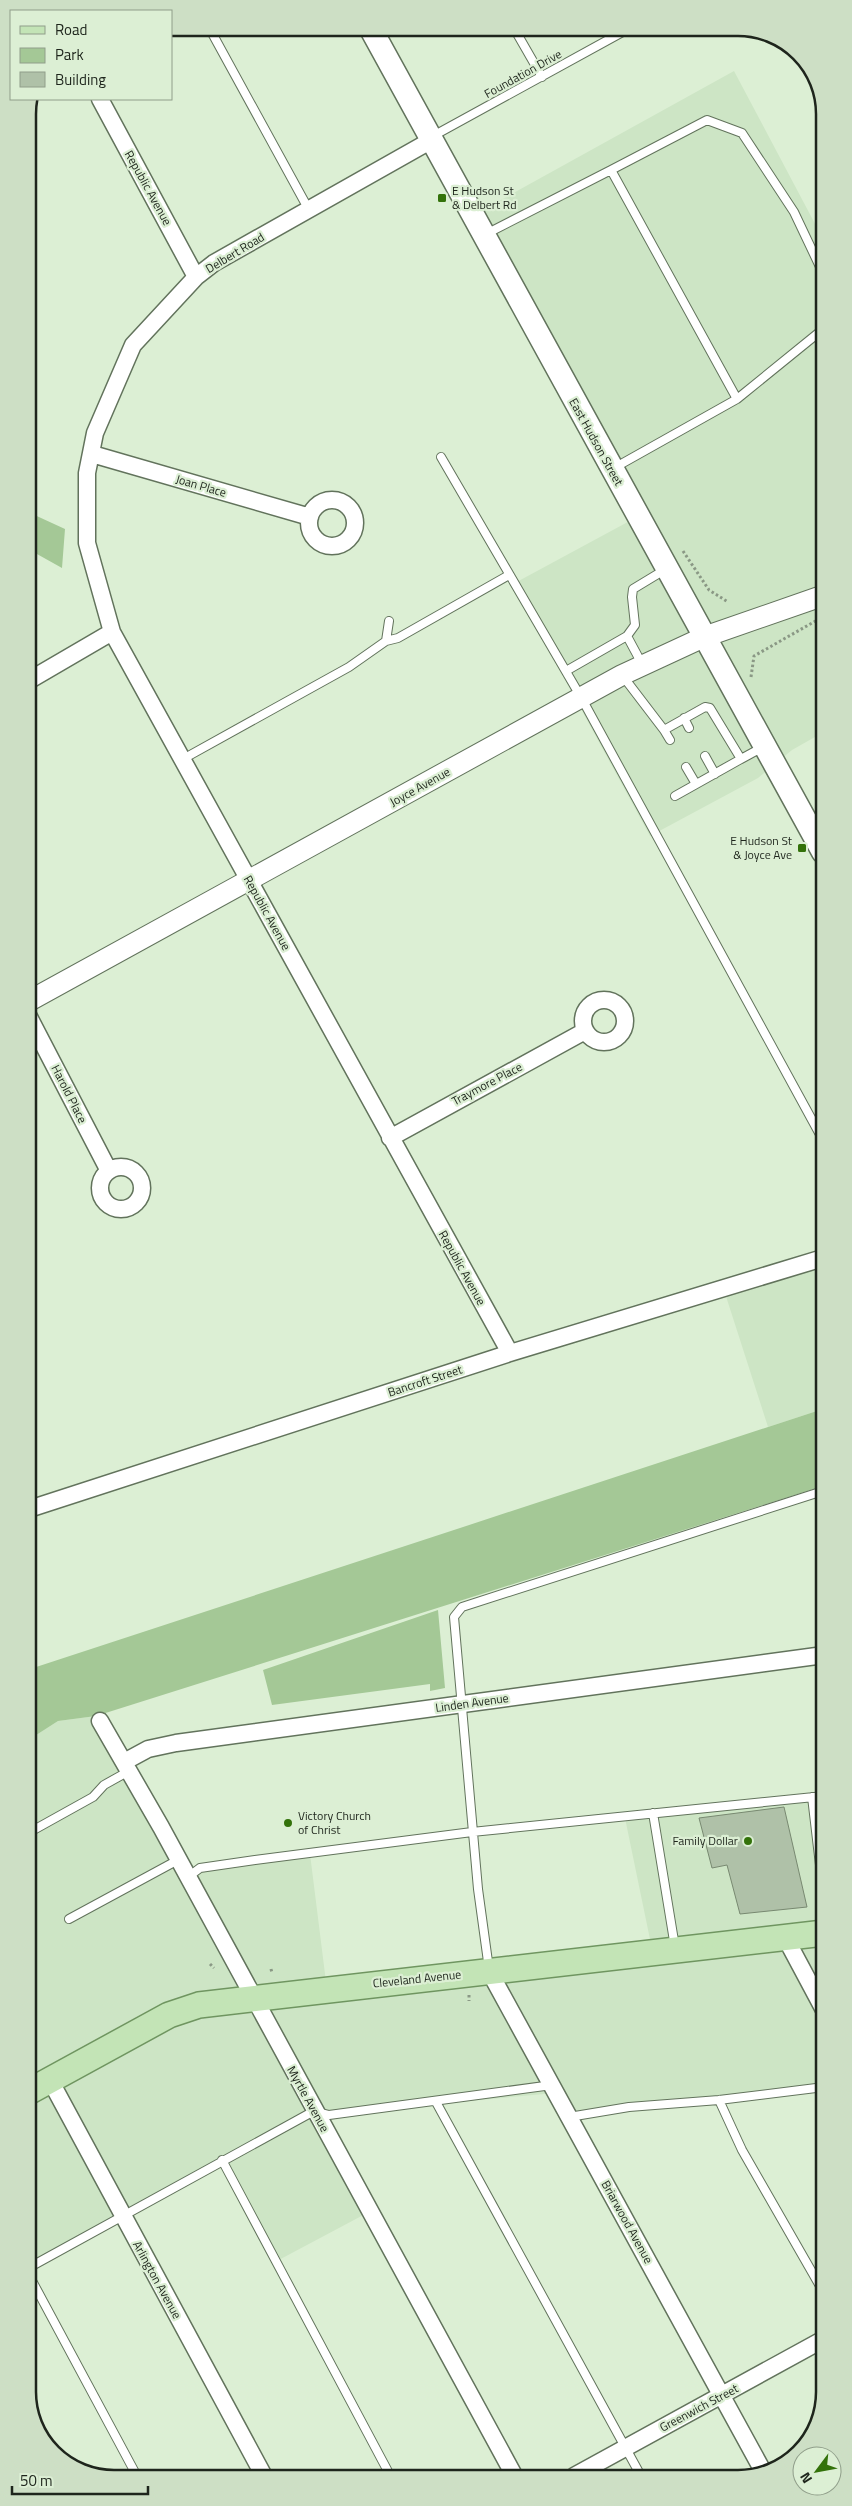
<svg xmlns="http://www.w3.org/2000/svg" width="852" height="2506" viewBox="0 0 852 2506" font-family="'Titillium Web',sans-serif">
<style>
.built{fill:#cde5c5}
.green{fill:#a4c896}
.building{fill:#afc1a8;stroke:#788971}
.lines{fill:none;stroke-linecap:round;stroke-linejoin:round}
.service-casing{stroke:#62735c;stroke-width:10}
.minor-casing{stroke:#62735c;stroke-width:19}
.tertiary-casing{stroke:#62735c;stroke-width:22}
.secondary-casing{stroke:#62735c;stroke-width:25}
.primary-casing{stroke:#6f9560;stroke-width:28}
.path{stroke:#8a9885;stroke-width:3;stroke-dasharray:2.5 2.5;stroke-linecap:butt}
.service{stroke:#fff;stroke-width:8}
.minor{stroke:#fff;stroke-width:16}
.tertiary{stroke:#fff;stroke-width:20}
.secondary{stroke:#fff;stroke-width:22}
.primary{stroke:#c3e4b6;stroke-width:25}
.poi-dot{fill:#33720a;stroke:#dcefd4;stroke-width:2}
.labels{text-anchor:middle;stroke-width:4.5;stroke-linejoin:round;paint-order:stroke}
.street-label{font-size:12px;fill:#1e251c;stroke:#dcefd4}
.poi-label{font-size:12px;fill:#1e251c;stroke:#dcefd4;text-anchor:start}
.rim{fill:none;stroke:#1e251c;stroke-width:2.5}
</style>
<rect width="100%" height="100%" fill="#dcefd4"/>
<!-- built -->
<path class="built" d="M734,71L822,237V733L792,750L758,778L650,836L513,584L637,517L470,217Z
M823,1254V1409L768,1427L723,1287Z
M96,1716L185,1874L310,1854L327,1990L652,1949L625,1818L824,1793V2087L567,2115L555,2093L318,2115L369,2212L275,2262L220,2161L30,2262V1739L58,1721Z"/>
<!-- green -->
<path class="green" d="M28,512L65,529L62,568L28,549Z
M823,1409V1486L96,1716L58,1721L30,1739V1669Z
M438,1610L445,1688L430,1691V1684L272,1705L263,1670Z"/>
<!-- building -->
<path class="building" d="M784,1807L807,1907L740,1914L727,1865L712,1868L699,1818Z"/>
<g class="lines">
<!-- service casing -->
<g class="service-casing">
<path id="service" d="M515,30L542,77
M212,33L309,210
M433,136L628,29
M611,170L707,120L742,133L794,212L822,271
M486,234L611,170L737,399L614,468
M737,399L822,330
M441,457L582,699L823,1140
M627,636L635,625L632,597L633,589L666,569
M386,641L398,638L509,575
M566,671L627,636L642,664
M622,675L664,730L705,707L710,708L741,759L763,747
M684,718L689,728
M664,730L670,740
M705,756L715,774
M183,759L349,667L386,641L389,621
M686,767L696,784
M675,796L741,759
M812,1797L824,1899
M653,1813L675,1947
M30,1832L93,1797L104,1785L129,1771
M188,1877L200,1868L255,1860L472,1832L824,1796
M69,1919L178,1860
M489,1969L478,1889L454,1617L462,1607L823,1491
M719,2100L742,2150L824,2293
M436,2102L641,2476
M569,2117L629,2107L719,2100L824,2087
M222,2160L391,2477
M30,2267L314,2111L329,2115L552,2085
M30,2277L138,2478"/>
</g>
<!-- minor casing -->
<g class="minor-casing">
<path id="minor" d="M100,99L196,277
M430,141L214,263L196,277L133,345L95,433L87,473V543L112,632L510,1353
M92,454L310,517
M309 523a23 23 0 1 1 46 0a23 23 0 1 1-46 0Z
M28,681L112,632
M583 1021a21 21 0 1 1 42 0a21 21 0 1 1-42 0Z
M29,1017L109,1171
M390,1138L585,1031
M100 1188a21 21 0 1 1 42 0a21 21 0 1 1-42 0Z
M29,1509L510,1353L823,1258
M100,1721L161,1827L515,2477
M124,1762L148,1749L176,1743L824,1655
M785,1937L824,2010
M489,1971L764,2473
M50,2080L265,2478
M574,2476L824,2339"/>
</g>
<!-- tertiary casing -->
<g class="tertiary-casing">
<path id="tertiary" d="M29,1001L622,675L704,637L822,596"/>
</g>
<!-- secondary casing -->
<g class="secondary-casing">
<path id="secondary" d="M372,31L823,852"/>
</g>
<!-- primary casing -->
<g class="primary-casing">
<path id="primary" d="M30,2091L169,2015L199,2005L824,1933"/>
</g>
<!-- path -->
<path class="path" d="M683,551L709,590L728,602
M751,677L754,656L819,619
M210,1964L214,1968
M271,1969L272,1973
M469,1995V2001"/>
<!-- service -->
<use href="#service" class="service"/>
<!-- minor -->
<use href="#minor" class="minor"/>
<!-- tertiary -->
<use href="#tertiary" class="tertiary"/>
<!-- secondary -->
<use href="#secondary" class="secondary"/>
<!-- primary -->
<use href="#primary" class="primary"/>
</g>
<!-- markers -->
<g class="poi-dot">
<rect x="437" y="193" width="10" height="10" rx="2.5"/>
<rect x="797" y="843" width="10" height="10" rx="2.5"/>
<circle cx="288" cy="1823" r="5"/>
<circle cx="748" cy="1841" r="5"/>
</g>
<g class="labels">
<!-- street labels -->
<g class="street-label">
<text transform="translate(523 74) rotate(-29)" y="4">Foundation Drive</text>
<text transform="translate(148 188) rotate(61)" y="4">Republic Avenue</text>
<text transform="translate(235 253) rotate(-31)" y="4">Delbert Road</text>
<text transform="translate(596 442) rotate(61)" y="4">East Hudson Street</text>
<text transform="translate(201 486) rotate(16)" y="4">Joan Place</text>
<text transform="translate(420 787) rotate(-29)" y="4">Joyce Avenue</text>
<text transform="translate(267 913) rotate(61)" y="4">Republic Avenue</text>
<text transform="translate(487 1084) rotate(-28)" y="4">Traymore Place</text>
<text transform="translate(69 1094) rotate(63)" y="4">Harold Place</text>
<text transform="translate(462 1268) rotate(61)" y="4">Republic Avenue</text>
<text transform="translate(425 1381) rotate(-18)" y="4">Bancroft Street</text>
<text transform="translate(472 1703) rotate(-8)" y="4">Linden Avenue</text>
<text transform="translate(417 1979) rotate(-6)" y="4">Cleveland Avenue</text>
<text transform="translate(308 2099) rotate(61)" y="4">Myrtle Avenue</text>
<text transform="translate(627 2222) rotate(61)" y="4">Briarwood Avenue</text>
<text transform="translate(157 2280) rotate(61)" y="4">Arlington Avenue</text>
<text transform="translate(699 2408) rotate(-28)" y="4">Greenwich Street</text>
</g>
<!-- poi labels -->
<g class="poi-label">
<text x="452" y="195">E Hudson St<tspan x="452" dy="14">&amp; Delbert Rd</tspan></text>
<text x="792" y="845" text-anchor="end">E Hudson St<tspan x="792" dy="14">&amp; Joyce Ave</tspan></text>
<text x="298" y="1820">Victory Church<tspan x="298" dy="14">of Christ</tspan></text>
<text x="738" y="1845" text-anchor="end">Family Dollar</text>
</g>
</g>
<!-- crop -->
<path d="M0 0H852V2506H0ZM114 36H738A78 78 0 0 1 816 114V2392A78 78 0 0 1 738 2470H114A78 78 0 0 1 36 2392V114A78 78 0 0 1 114 36Z" fill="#cddfc5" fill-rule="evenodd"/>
<path class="rim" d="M114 36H738A78 78 0 0 1 816 114V2392A78 78 0 0 1 738 2470H114A78 78 0 0 1 36 2392V114A78 78 0 0 1 114 36Z"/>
<!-- legend -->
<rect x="10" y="10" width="162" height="90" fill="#dcefd4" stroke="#909e8a"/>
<rect x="20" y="26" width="25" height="8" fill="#c3e4b6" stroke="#909e8a"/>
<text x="55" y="35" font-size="15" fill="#1e251c">Road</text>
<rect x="20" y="48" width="25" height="15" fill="#a4c896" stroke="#909e8a"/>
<text x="55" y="60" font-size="15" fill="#1e251c">Park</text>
<rect x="20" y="72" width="25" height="15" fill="#afc1a8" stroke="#909e8a"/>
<text x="55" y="85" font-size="15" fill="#1e251c">Building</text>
<!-- north arrow -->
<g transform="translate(817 2471) rotate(238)"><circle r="24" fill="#dcefd4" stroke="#909e8a"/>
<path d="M0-4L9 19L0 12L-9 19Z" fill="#33720a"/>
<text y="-8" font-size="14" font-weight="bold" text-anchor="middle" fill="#1e251c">N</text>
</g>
<!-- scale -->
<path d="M12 2486v8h136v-8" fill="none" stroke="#1e251c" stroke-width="2.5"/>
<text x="20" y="2486" font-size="15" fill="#1e251c" stroke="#dcefd4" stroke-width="4" paint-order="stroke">50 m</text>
</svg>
